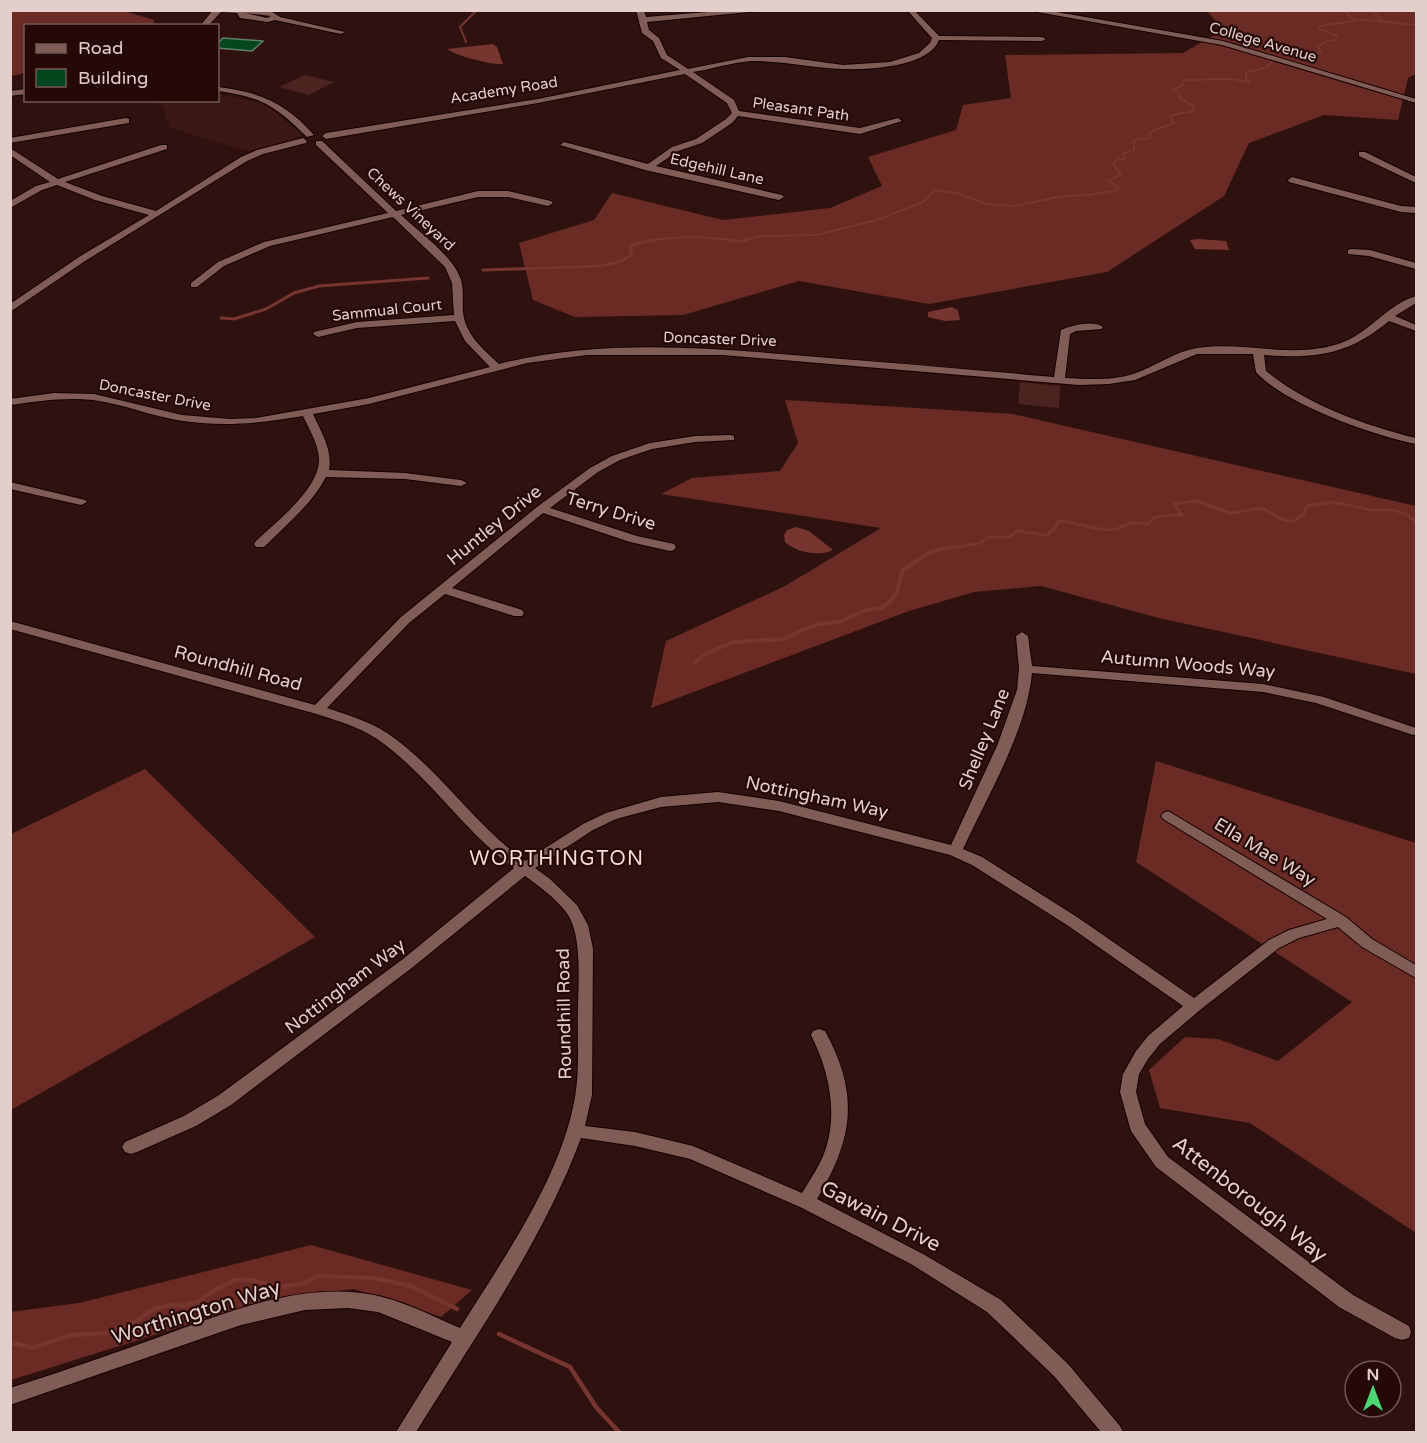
<svg xmlns="http://www.w3.org/2000/svg" width="1427" height="1443" viewBox="0 0 1427 1443" font-family="'Varela Round',sans-serif">
<style>
.built{fill:#3c1814}
.green{fill:#4b2420}
.forest{fill:#6b2b25}
.water{fill:#76352f}
.lines{fill:none;stroke-linecap:round;stroke-linejoin:round}
.stream-far3{stroke:#76352f;stroke-width:2}
.stream-far2{stroke:#76352f;stroke-width:3}
.stream-far1{stroke:#76352f;stroke-width:4}
.stream{stroke:#76352f;stroke-width:4.5}
.building{fill:#04461d;stroke:#617d65;stroke-width:1.5}
.minor-casing{stroke:#160101;stroke-width:2}
.minor{fill:#805c57;fill-rule:evenodd}
.labels{text-anchor:middle;stroke-width:4.5;stroke-linejoin:round;paint-order:stroke}
.far-street-label{font-size:15px;fill:#e3cecb;stroke:#250907}
.street-label{font-size:18px;fill:#e3cecb;stroke:#250907}
.neighbourhood-label{font-size:20px;letter-spacing:1.5px;fill:#fddbd6;stroke:#250907}
.near-street-label{font-size:21px;fill:#e3cecb;stroke:#250907}
</style>
<rect width="100%" height="100%" fill="#2f120f"/>
<!-- built -->
<path class="built" d="M218,94L258,103L273,110L301,135L294,140L248,151L170,128L162,105L148,102L218,100Z"/>
<!-- green -->
<path class="green" d="M305,75L334,82L309,95L279,87Z
M1020,382L1060,386L1059,408L1018,404Z"/>
<!-- forest -->
<path class="forest" d="M10,11H124L154,20L153,26H26L25,73L11,76Z
M1207,11H1416V74L1408,78L1398,120L1324,115L1249,143L1224,196L1107,272L929,304L799,281L683,315L575,317L533,300L519,243L594,220L612,193L723,220L830,208L882,186L868,157L956,130L963,105L1011,98L1005,55L1183,53L1223,30Z
M785,400L1013,414L1416,506V674L1159,618L1041,586L974,592L909,611L651,708L666,641L785,586L881,528L661,494L692,478L780,471L798,443Z
M1156,761L1416,843V1233L1250,1123L1160,1108L1149,1070L1185,1037L1218,1039L1278,1061L1352,1002L1136,862Z
M145,769L315,937L11,1110V834Z
M311,1245L472,1290L441,1317L354,1289L269,1299L11,1380L10,1312L79,1303Z"/>
<!-- water -->
<path class="water" d="M493,44L497,47L503,64C492,65 456,56 447,49Z
M1198,239L1226,241L1229,250L1195,249L1190,240Z
M952,307L958,310L960,320L945,321L928,317V312Z
M796,527L809,531L833,550C820,557 795,552 785,542L784,535L787,530Z"/>
<g class="lines">
<!-- stream-far3 -->
<path class="stream-far3" d="M1372,10L1381,20
M1356,19L1416,25
M466,42L460,27L477,10
M1286,57L1321,52L1318,47L1327,41L1335,40L1337,36L1319,29L1320,26L1355,21L1344,10
M648,241C675,236 708,236 735,241
M740,241L763,236L816,235L877,220L923,202L934,190L957,193L987,204L1015,206L1063,196L1089,195L1117,190L1118,187L1108,181L1121,174L1113,164L1117,160L1126,158L1123,154L1134,149V140L1150,138V132L1174,123L1170,117L1172,115L1194,111L1193,106L1180,98L1179,93L1173,90L1184,84L1183,80L1233,79L1250,83L1246,78V73L1267,67L1273,61"/>
<!-- stream-far2 -->
<path class="stream-far2" d="M728,240L738,242L747,240
M483,270L602,266L619,262L631,255V245L655,240
M221,318L234,319L266,309L294,293L319,286L428,278
M944,549L980,543L989,537H1009L1017,531L1047,535L1055,528L1058,522L1063,521L1104,530L1117,529L1131,523L1148,524C1155,513 1170,516 1182,515L1174,504L1197,501L1230,513L1262,508L1281,519L1292,522L1303,515L1307,506L1332,502L1372,510H1394L1405,514L1416,522"/>
<!-- stream-far1 -->
<path class="stream-far1" d="M695,662L707,653L734,642L783,639L817,624L839,622L866,610L881,608L890,602L897,592L903,570L932,551L953,547"/>
<!-- stream -->
<path class="stream" d="M499,1334L570,1367L596,1407L619,1432
M10,1346L13,1343L32,1348L72,1335L108,1333L123,1329L156,1308L172,1305L184,1306L199,1301L214,1290L236,1280H251L278,1287L306,1283L317,1276L375,1278L413,1287L457,1309"/>
</g>
<!-- building -->
<path class="building" d="M223,38L263,41L252,51L218,48V43Z"/>
<g class="lines">
<!-- minor casing -->
<g class="minor-casing">
<path id="minor" d="M213,10H269L280,17L345,32L341,34L275,20L268,22L240,18L237,13L221,12L208,26H200ZM245,13L271,16L267,18Z
M636,10H644L646,17L732,10H769L647,22L649,30L659,38L667,55L688,69L748,57H785L843,65L890,62L919,53L930,43L932,38L907,10H914L939,36L1042,37L1046,39L1042,41L939,40C929,67 868,70 843,69C812,68 784,61 752,61C733,62 712,69 693,72L734,100L739,111L860,128L898,118L902,121L860,134L738,116L732,123L702,143L678,151L656,166L782,195L784,197L779,200L645,170L560,145L564,142L648,164L672,147L696,139L726,119L732,113L727,103L685,74L538,103L326,139L322,136L326,133L538,99L680,70L661,58L653,41L642,33Z
M1026,10H1045L1223,41L1416,99V103L1222,45Z
M218,87C260,92 286,103 314,135L307,137C275,106 262,97 218,91Z
M26,89V94L10,96V91Z
M126,118L129,119V123L10,143V138Z
M303,138L307,141L306,143L263,154L247,161L85,261L10,312V304L79,257L149,215L95,200L57,185L42,190L10,208V201L36,186L50,182L10,155V148L58,179L161,145H167V149L65,182L102,196L156,211L241,157L257,150Z
M316,141H322L396,211L478,191H508L551,201L553,203L548,206L508,197H478L401,215C418,231 450,254 459,275C465,287 462,299 463,312C465,334 483,349 499,364C601,338 713,348 817,357C896,363 975,370 1054,377L1061,330C1073,325 1093,320 1103,327L1102,329L1076,331L1070,334L1065,378C1087,379 1112,381 1133,374C1155,367 1173,352 1197,348C1244,341 1292,359 1338,344C1368,335 1386,305 1416,296V303L1395,316L1416,325V331L1389,321C1348,355 1316,359 1264,355L1266,371C1308,405 1364,425 1416,438V444C1374,436 1284,404 1256,372L1253,354H1197L1135,380L1109,384L1079,385L722,355H587L527,363L369,404L313,414C321,432 333,450 329,470L405,473L461,480L467,483L461,486L405,479L326,477C312,504 286,525 264,547H256L254,544L256,541C275,523 319,489 319,460C319,445 309,429 303,416C262,423 225,427 183,421C153,417 124,404 93,400C66,397 38,401 10,405V399L54,393L94,394L182,415L230,419L256,418L369,398L490,367L465,341L455,321L357,328L318,337L313,334L314,332L357,322L454,315L452,283L445,267L393,217L270,246L224,266L197,287H191V283L218,262L264,242L388,213L316,145Z
M1359,152H1365L1416,177V183L1359,156Z
M1292,177L1401,206L1416,207V213L1401,212L1289,182L1288,180Z
M1351,249L1370,250L1416,263V269L1369,256L1348,254V250Z
M730,435L734,436V440L695,442L652,449L620,460L598,472L550,508L637,536L674,544L676,547L674,550L670,551L630,542L543,513L452,588L522,610L524,613L522,616H514L445,594L409,623L327,708C347,715 369,721 387,733C439,768 473,824 525,861L583,824L606,813L661,797L718,792L779,801L951,845L997,746L1017,690L1019,669L1016,636L1022,632L1028,636L1032,666L1263,684L1324,697L1416,728V734L1413,735L1316,703L1263,692L1032,673C1027,730 987,797 963,849L982,857L1077,917L1194,998L1269,940L1289,930L1327,919L1163,819L1161,816L1163,813L1168,811L1346,917L1372,939L1416,965V978L1362,947L1338,927L1299,938L1279,948L1200,1010L1160,1044L1148,1059L1139,1074L1136,1092L1145,1124L1168,1157L1353,1295L1409,1326L1411,1332L1409,1338L1402,1340L1395,1338L1339,1307L1156,1167L1131,1131L1120,1092L1123,1074L1136,1051L1148,1036L1183,1006L1067,925L972,865L950,855L779,811L718,802L661,807L616,819L593,830L535,868L550,879L577,905L588,925L593,949L592,1095L585,1126L635,1132L693,1146L802,1193C811,1178 821,1164 826,1148C838,1110 828,1069 811,1035L813,1031L819,1029L825,1031C860,1095 853,1139 817,1199L923,1254L1001,1300L1068,1364L1120,1426L1123,1432H1101L1054,1376L987,1312L911,1264L800,1207L690,1159L635,1146L581,1138C542,1243 474,1338 416,1432H396L452,1342L378,1312L348,1308L305,1310L241,1325L10,1405V1388C61,1372 112,1354 162,1336C225,1313 293,1285 361,1293C396,1297 428,1314 460,1328C503,1259 561,1178 575,1097C580,1069 577,1038 578,1010C578,983 583,934 566,912C555,898 539,886 525,876L413,967L231,1105L196,1126L137,1152L131,1154L125,1152L122,1147L125,1142L184,1116L219,1095L403,959L514,868C463,831 429,775 377,739C358,726 335,720 313,713L10,629V621L315,705L401,617L537,507L590,468L612,456L650,443L695,436Z
M10,482L85,500L87,502L81,505L10,489Z"/>
</g>
<!-- minor -->
<use href="#minor" class="minor"/>
</g>
<g class="labels">
<!-- far-street labels -->
<g class="far-street-label">
<text transform="translate(1263 42) rotate(16)" y="5">College Avenue</text>
<text transform="translate(504 90) rotate(-9)" y="5">Academy Road</text>
<text transform="translate(801 109) rotate(8)" y="5">Pleasant Path</text>
<text transform="translate(717 169) rotate(13)" y="5">Edgehill Lane</text>
<text transform="translate(411 209) rotate(43)" y="5">Chews Vineyard</text>
<text transform="translate(387 310) rotate(-6)" y="5">Sammual Court</text>
<text transform="translate(720 339) rotate(2)" y="5">Doncaster Drive</text>
<text transform="translate(155 395) rotate(11)" y="5">Doncaster Drive</text>
</g>
<!-- street labels -->
<g class="street-label">
<text transform="translate(611 511) rotate(17)" y="6">Terry Drive</text>
<text transform="translate(494 525) rotate(-39)" y="6">Huntley Drive</text>
<text transform="translate(1188 664) rotate(5)" y="6">Autumn Woods Way</text>
<text transform="translate(238 668) rotate(15)" y="6">Roundhill Road</text>
<text transform="translate(984 739) rotate(-68)" y="6">Shelley Lane</text>
<text transform="translate(817 797) rotate(12)" y="6">Nottingham Way</text>
<text transform="translate(1265 852) rotate(31)" y="6">Ella Mae Way</text>
<text transform="translate(345 986) rotate(-37)" y="6">Nottingham Way</text>
<text transform="translate(564 1014) rotate(-91)" y="6">Roundhill Road</text>
</g>
<!-- neighbourhood labels -->
<g class="neighbourhood-label">
<text x="557" y="865">WORTHINGTON</text>
</g>
<!-- near-street labels -->
<g class="near-street-label">
<text transform="translate(1250 1199) rotate(38)" y="7">Attenborough Way</text>
<text transform="translate(881 1216) rotate(27)" y="7">Gawain Drive</text>
<text transform="translate(196 1312) rotate(-17)" y="7">Worthington Way</text>
</g>
</g>
<!-- border -->
<rect width="1427" height="1443" fill="none" stroke="#e3cecb" stroke-width="24"/>
<!-- legend -->
<rect x="24" y="24" width="195" height="78" fill="#250907" stroke="#715855" stroke-width="1.5"/>
<rect x="36" y="44" width="30" height="9" fill="#805c57" stroke="#715855" stroke-width="1.5"/>
<text x="78" y="54" font-size="18" fill="#e3cecb">Road</text>
<rect x="36" y="69" width="30" height="18" fill="#04461d" stroke="#715855" stroke-width="1.5"/>
<text x="78" y="84" font-size="18" fill="#e3cecb">Building</text>
<!-- north arrow -->
<g transform="translate(1373 1389)"><circle r="28" fill="#250907" stroke="#715855" stroke-width="1.5"/>
<path d="M0-4.5L10 22L0 15L-10 22Z" fill="#4dd676"/>
<text y="-9" font-size="16" font-weight="bold" text-anchor="middle" fill="#e3cecb">N</text>
</g>
</svg>
